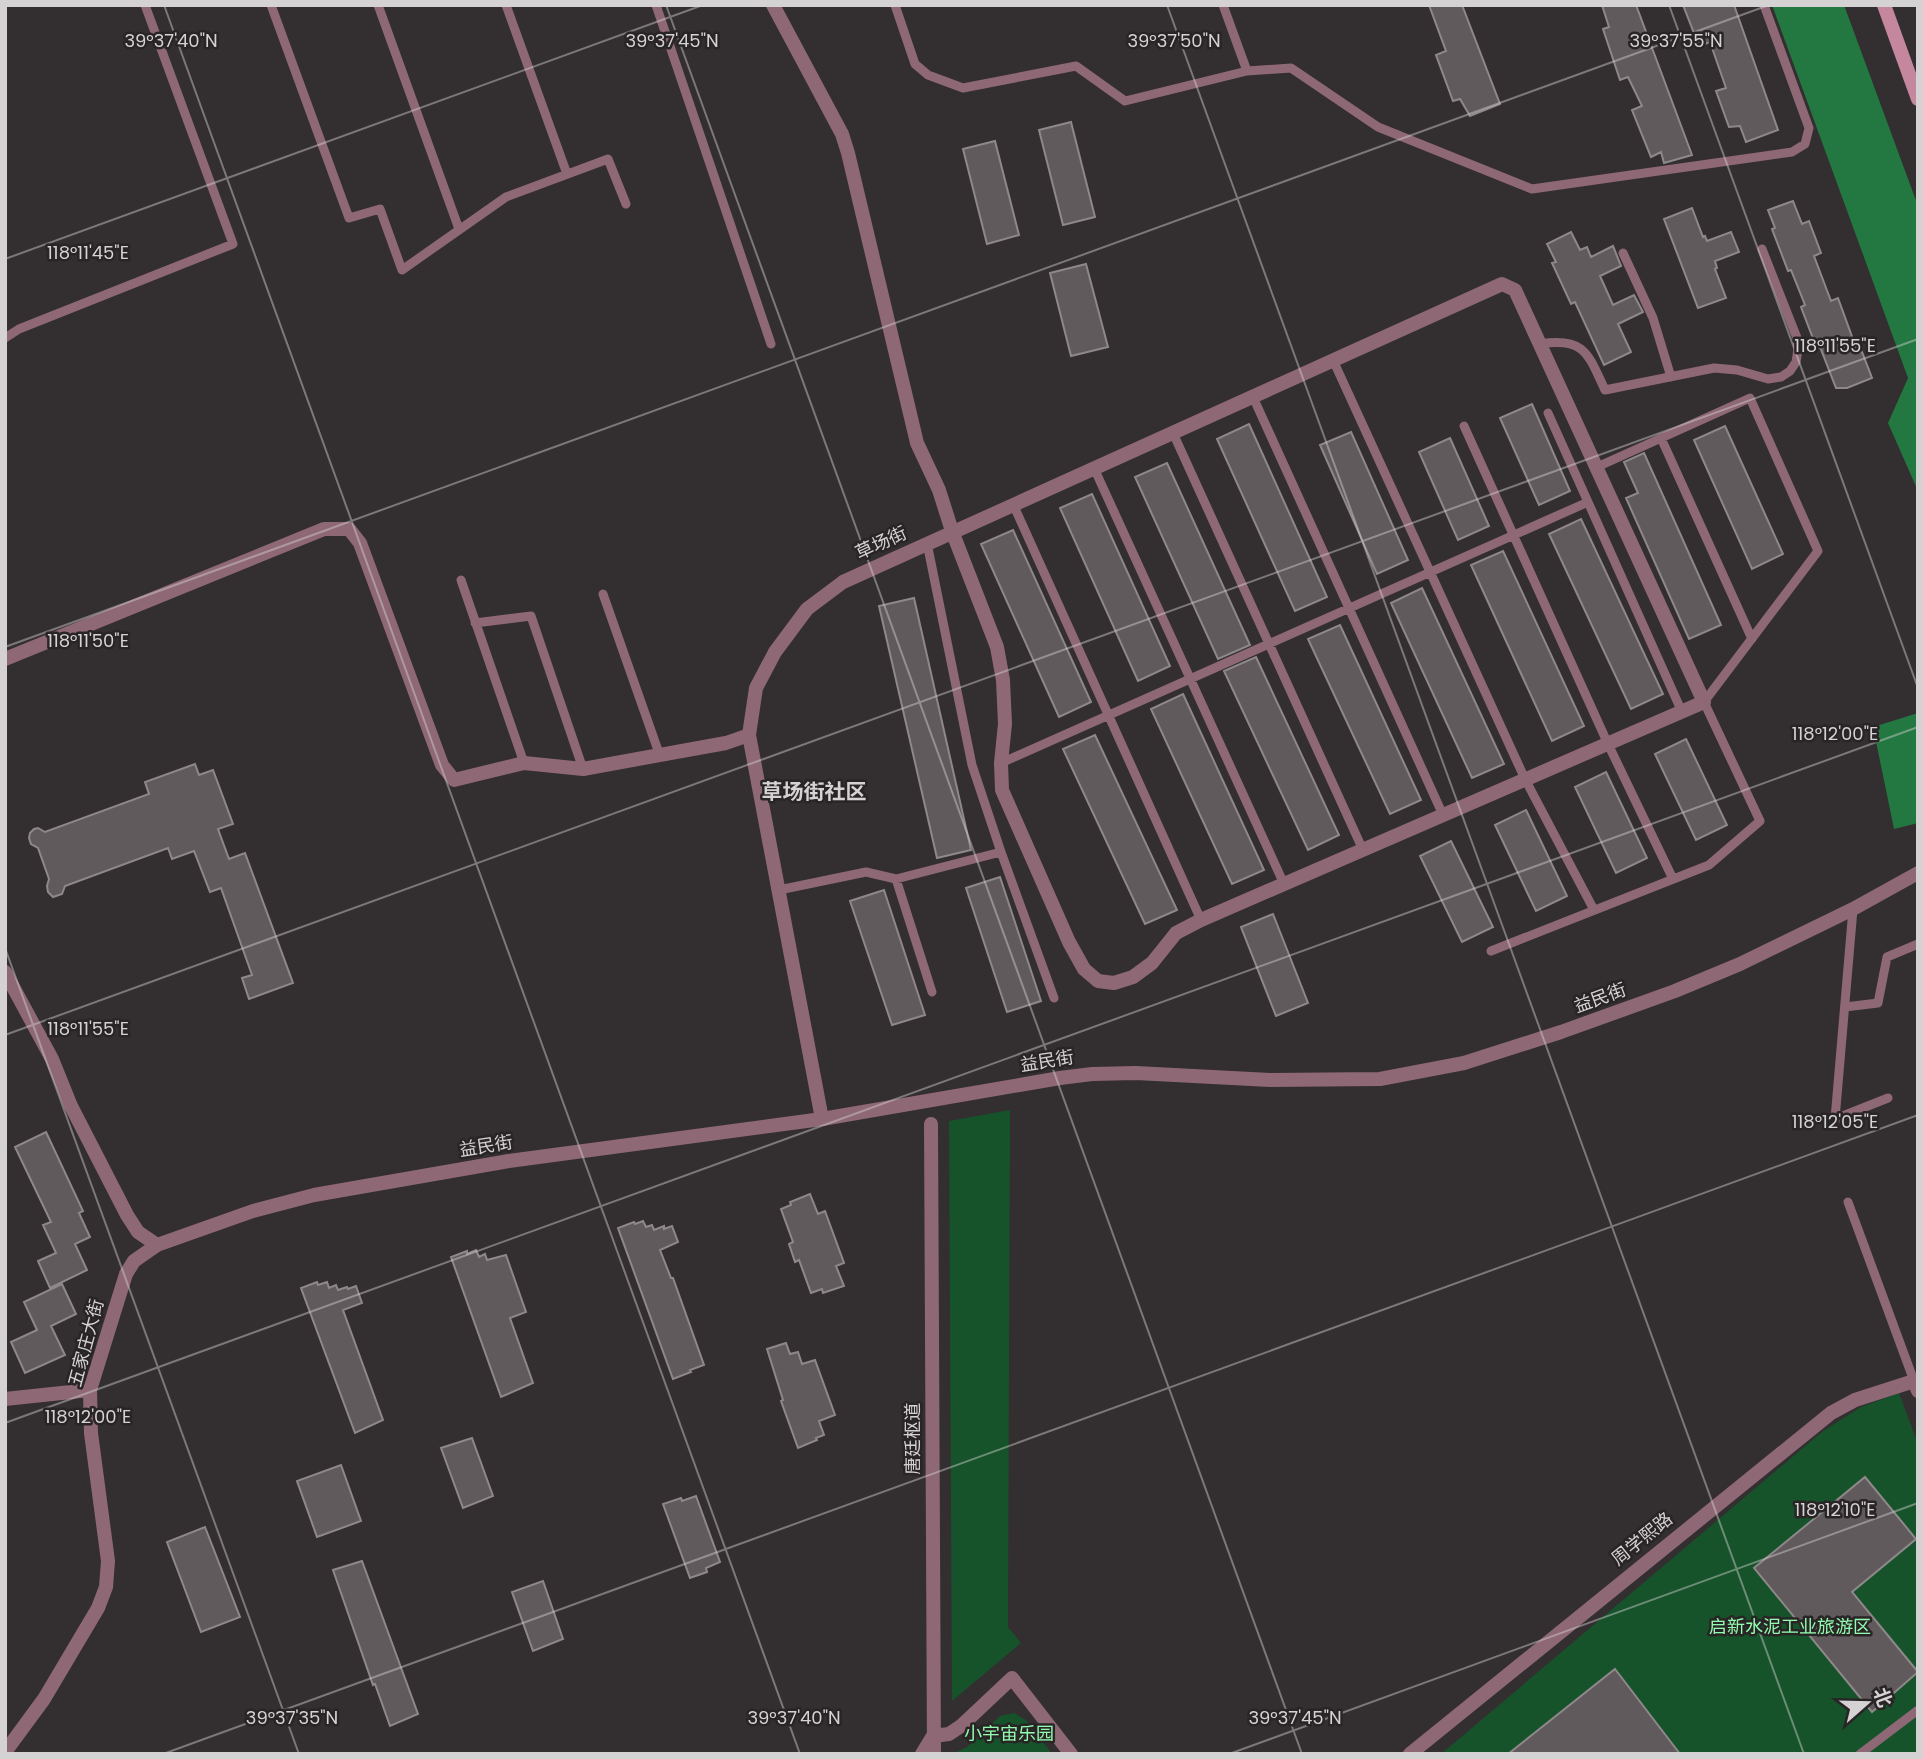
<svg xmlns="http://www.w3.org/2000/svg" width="1923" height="1759" viewBox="0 0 1923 1759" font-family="Poppins,'Noto Sans SC',sans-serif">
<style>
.green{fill:#16532b}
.forest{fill:#237740}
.building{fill:#605a5c;stroke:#8f888a;stroke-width:2}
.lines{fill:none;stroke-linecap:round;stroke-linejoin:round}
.service{stroke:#8f6876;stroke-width:9}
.minor{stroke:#8f6876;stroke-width:14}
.tertiary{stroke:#8f6876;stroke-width:14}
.secondary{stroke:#c4879d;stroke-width:14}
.ticks{fill:none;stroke:#d5d2d3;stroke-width:2;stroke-opacity:0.45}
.labels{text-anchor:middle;stroke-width:5;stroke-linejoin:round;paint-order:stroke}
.street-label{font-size:18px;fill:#d5d2d3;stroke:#292426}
.park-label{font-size:18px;fill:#91fcad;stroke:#292426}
.quarter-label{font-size:21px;font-weight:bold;fill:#d5d2d3;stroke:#292426}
.ticks-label{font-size:18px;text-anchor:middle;fill:#d5d2d3;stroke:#292426;stroke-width:5;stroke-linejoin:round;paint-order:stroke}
</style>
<rect width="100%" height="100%" fill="#332e30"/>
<!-- green -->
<path class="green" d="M1010,1110L1008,1627L1021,1643L952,1701L949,1121Z
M1899,1393L1918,1444V1754H1441L1823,1431L1861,1407Z
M1014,1713L1026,1720L1052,1754H952L967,1747L1000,1716Z"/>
<!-- forest -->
<path class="forest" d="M1772,5H1844L1918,206V491L1888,423L1908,378Z
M1918,713V823L1894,829L1873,727Z"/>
<!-- building -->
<path class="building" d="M1429,5H1462L1500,104L1470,116L1460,99L1453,101L1436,55L1446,51Z
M1602,5H1636L1692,155L1664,163L1661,152L1651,157L1632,110L1642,106L1628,77L1620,80L1603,29L1609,27Z
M1683,5H1734L1778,130L1746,142L1740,126L1729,127L1716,91L1726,88L1710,42L1699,46Z
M1071,122L1095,217L1063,225L1039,130Z
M995,141L1019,235L987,244L963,149Z
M1793,201L1802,224L1809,221L1821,253L1814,256L1831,301L1838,298L1858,353L1862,352L1872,378L1847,388H1836L1820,347L1817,349L1801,307L1805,305L1791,270L1788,271L1772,229L1775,228L1768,210Z
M1692,208L1703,237L1705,236L1707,241L1731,232L1739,252L1715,261L1717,268L1715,269L1726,298L1698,308L1664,219Z
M1571,232L1580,250L1587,247L1591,257L1613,246L1621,266L1600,276L1613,305L1634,295L1643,312L1618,324L1631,352L1604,365L1575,302L1571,304L1552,263L1556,262L1547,244Z
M1086,264L1108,347L1071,356L1050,273Z
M1532,404L1570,491L1539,505L1500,418Z
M1249,424L1327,597L1295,611L1217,439Z
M1725,426L1783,554L1752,569L1694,440Z
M1351,432L1408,560L1377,574L1320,445Z
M1450,438L1489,526L1458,540L1419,452Z
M1644,453L1721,625L1689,639L1626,498L1638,493L1624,462Z
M1167,463L1250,645L1218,659L1135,477Z
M1092,494L1170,666L1138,681L1060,508Z
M1581,519L1663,694L1631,709L1549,534Z
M1013,530L1091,702L1059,717L981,544Z
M1503,551L1584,726L1552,741L1471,565Z
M1422,588L1504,764L1472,778L1391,603Z
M914,598L971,850L937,858L879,606Z
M1340,625L1421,800L1390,814L1308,639Z
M1256,657L1339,835L1308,850L1224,671Z
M1183,694L1264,870L1232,884L1151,709Z
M1095,735L1177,910L1145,924L1063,749Z
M1686,739L1727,825L1696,840L1655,754Z
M195,764L199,775L213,770L233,824L218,829L229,859L245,853L293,983L249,999L242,978L252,975L221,888L210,892L194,851L172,859L168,848L65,886L62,894L53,897L48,892L47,886L49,879L38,848L31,844L29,838L30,833L34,829L38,828L45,832L149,794L145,782Z
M1606,772L1647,858L1616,873L1575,787Z
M1526,810L1567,896L1536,911L1495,825Z
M1451,841L1493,927L1462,942L1420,856Z
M1000,877L1041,1001L1007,1012L966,888Z
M884,890L925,1015L892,1025L850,901Z
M1273,914L1308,1003L1276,1016L1241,927Z
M46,1132L83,1211L79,1213L90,1237L75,1244L87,1270L50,1288L38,1261L56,1253L43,1225L51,1222L15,1147Z
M810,1194L818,1214L825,1211L844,1263L836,1266L844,1286L823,1293L822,1289L811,1293L799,1260L795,1262L789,1244L793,1242L781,1209L791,1205L790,1202Z
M643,1221L646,1227L652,1225L654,1230L664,1226V1229L672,1226L678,1242L660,1250L671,1278H673L704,1365L690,1370L691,1372L673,1379L618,1228L634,1222L635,1224Z
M476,1250L479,1257L485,1254L487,1260L506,1255L526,1312L510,1318L533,1383L501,1397L451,1257L467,1251V1254Z
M317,1282L318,1285L327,1282L329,1288L336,1285L338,1290L347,1287L348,1289L356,1286L362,1303L343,1310L383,1420L355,1433L301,1288Z
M62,1284L76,1314L51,1326L65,1355L25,1373L11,1342L37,1330L24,1302Z
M786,1343L790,1354L798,1352L802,1364L815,1360L835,1415L819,1421L824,1435L816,1438L817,1440L798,1448L781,1401L783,1400L767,1349Z
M472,1438L493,1496L463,1508L441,1448Z
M341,1465L361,1521L317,1537L297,1481Z
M1865,1477L1916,1539L1852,1592L1918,1672L1872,1712L1754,1568Z
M696,1496L720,1562L706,1568L707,1572L690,1578L663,1504L681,1498L682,1501Z
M205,1527L240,1617L201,1632L167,1542Z
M362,1561L418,1714L390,1726L375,1684L373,1685L333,1570Z
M543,1581L563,1639L533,1651L512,1592Z
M1615,1669L1680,1754H1508Z"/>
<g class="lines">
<!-- service -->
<path class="service" d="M271,5L349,218L380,209L402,270L506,197L608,159L626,204
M378,5L459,229
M506,5L567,174
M656,5L771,344
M895,5L915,64L928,75L963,88L1076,66L1125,101L1247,71L1223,5
M1247,71L1291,68L1378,127L1532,189L1792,152L1805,144L1809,128L1764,5
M1623,253L1653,318L1671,377
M5,338L19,329L233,244L145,5
M1540,344C1585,337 1588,354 1605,390L1714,368L1737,370L1768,379L1781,377L1790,371L1796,362L1798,349L1797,338L1762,249
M1333,360L1525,779L1594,910
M1253,397L1443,815
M1548,413L1588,502
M1464,426L1608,744L1673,879
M1173,433L1363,850
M1661,438L1752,639
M1094,468L1284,884
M1013,504L1201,920
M927,543L972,765L1001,852L1054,998
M461,580L524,763
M603,594L660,756
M475,623L531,616L583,769
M1001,763L1588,502L1682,712
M896,879L932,992
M779,890L866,872L896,879L1001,852
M1853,909L1835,1119L1888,1098
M1491,951L1709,865L1760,821L1704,702L1818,551L1750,398L1597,467
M1845,1007L1878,1003L1887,957L1918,944
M1848,1202L1914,1381
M1860,1754L1918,1710"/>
<!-- minor -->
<path class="minor" d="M773,5L842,134L848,153L917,443L939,490L952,531L997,647L1003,680L1005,724L1001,763L1002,790L1069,942L1084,969L1098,981L1114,983L1133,977L1152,963L1176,933L1201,920L1704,702L1515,290L1502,284L843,582L807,609L775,652L756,688L749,735L822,1119
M5,659L324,529H349L360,543L442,765L454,780L524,763L583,769L726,743L749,735
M931,1124L934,1754
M5,1399L90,1390
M922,1754L933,1736L949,1734L961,1726L1012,1678L1071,1754
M1410,1754L1831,1413L1855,1400L1914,1381L1918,1391"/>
<!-- tertiary -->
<path class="tertiary" d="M5,972L52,1059L71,1106L127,1215L138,1232L157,1245
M5,1752L44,1699L98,1608L106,1587L108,1561L91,1433L90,1390L126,1274L134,1261L157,1245L253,1211L314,1195L509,1161L822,1119L1060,1078L1092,1074L1136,1073L1270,1080L1380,1079L1464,1063L1561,1032L1675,991L1740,964L1853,909L1918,873"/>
<!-- secondary -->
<path class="secondary" d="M1884,5L1918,99"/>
</g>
<!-- ticks -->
<path class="ticks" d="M164,5L800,1754M666,5L1302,1754M1167,5L1804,1754M1669,5L1918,688M5,259L703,5M5,647L1769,5M5,948L299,1754M5,1035L1918,339M5,1423L1918,727M163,1754L1918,1115M1229,1754L1918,1503"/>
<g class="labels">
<!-- street labels -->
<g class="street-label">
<text transform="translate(881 543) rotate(-25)" y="6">草场街</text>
<text transform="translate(1600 998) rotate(-20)" y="6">益民街</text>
<text transform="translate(1047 1061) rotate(-9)" y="6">益民街</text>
<text transform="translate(486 1146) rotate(-9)" y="6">益民街</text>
<text transform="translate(86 1343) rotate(-75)" y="6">五家庄大街</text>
<text transform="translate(913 1439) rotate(-90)" y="6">唐廷枢道</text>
<text transform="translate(1642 1539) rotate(-39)" y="6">周学熙路</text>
</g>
<!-- park labels -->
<g class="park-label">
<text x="1790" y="1633">启新水泥工业旅游区</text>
<text x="1009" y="1740">小宇宙乐园</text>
</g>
<!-- quarter labels -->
<g class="quarter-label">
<text x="814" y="799">草场街社区</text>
</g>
</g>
<g class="ticks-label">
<text x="1676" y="47">39°37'55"N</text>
<text x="171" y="47">39°37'40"N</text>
<text x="672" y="47">39°37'45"N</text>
<text x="1174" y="47">39°37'50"N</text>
<text x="88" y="259">118°11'45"E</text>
<text x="1835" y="352">118°11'55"E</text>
<text x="88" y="647">118°11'50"E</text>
<text x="1835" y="740">118°12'00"E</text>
<text x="88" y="1035">118°11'55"E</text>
<text x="1835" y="1128">118°12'05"E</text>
<text x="88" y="1423">118°12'00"E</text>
<text x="1835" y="1516">118°12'10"E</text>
<text x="292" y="1724">39°37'35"N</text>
<text x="794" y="1724">39°37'40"N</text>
<text x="1295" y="1724">39°37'45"N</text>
</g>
<!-- border -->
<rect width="1923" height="1759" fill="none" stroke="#d5d2d3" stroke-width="14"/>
<!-- north arrow -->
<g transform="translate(1867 1703) rotate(70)" stroke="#292426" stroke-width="5" paint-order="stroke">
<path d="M0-5L12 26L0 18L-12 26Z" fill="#d5d2d3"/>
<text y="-10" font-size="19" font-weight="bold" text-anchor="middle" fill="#d5d2d3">北</text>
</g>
</svg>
